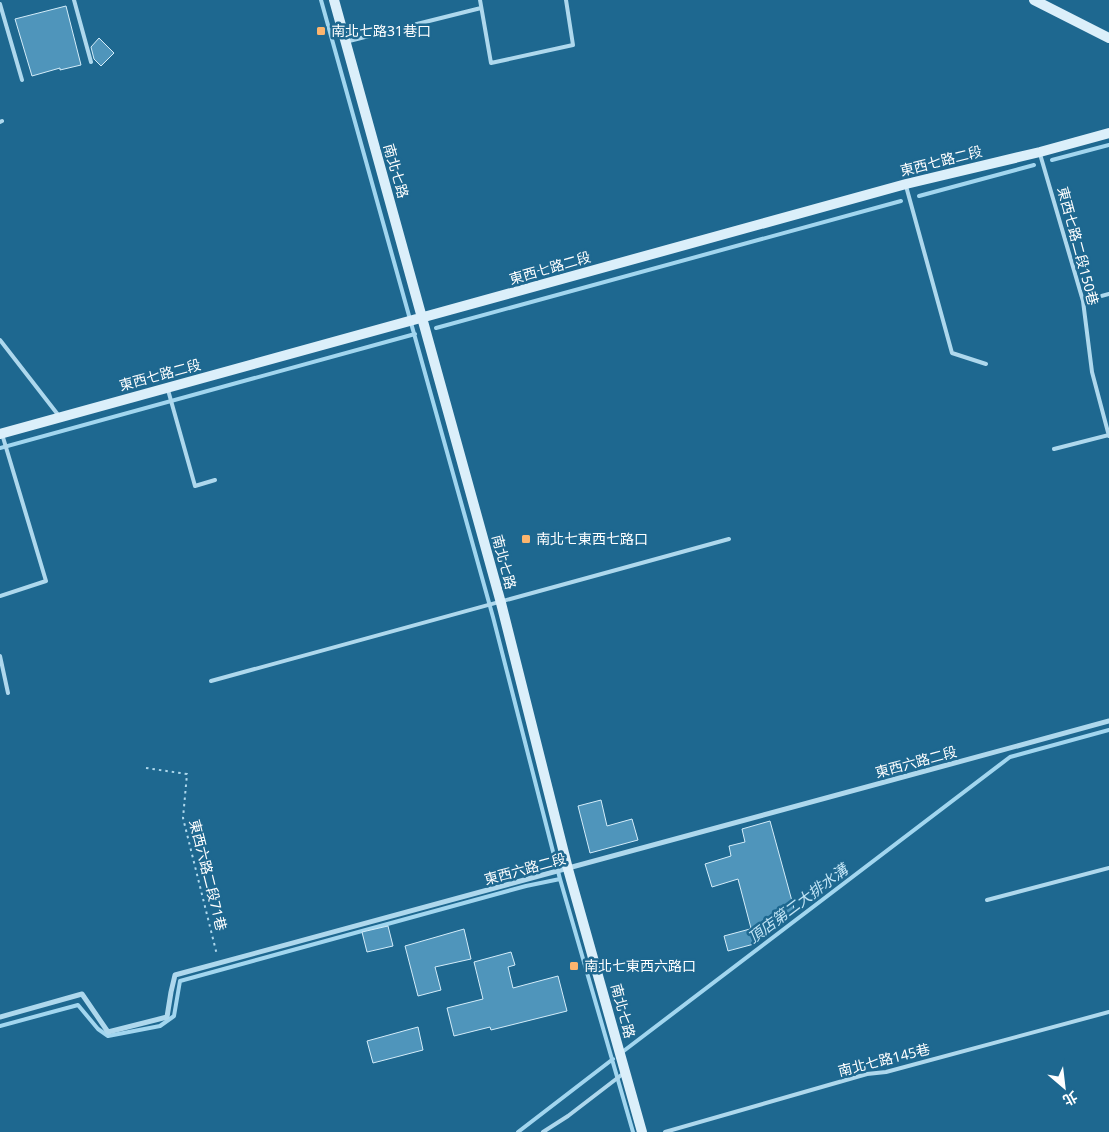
<svg xmlns="http://www.w3.org/2000/svg" width="1109" height="1132" viewBox="0 0 1109 1132" font-family="'Noto Sans','Noto Sans TC',sans-serif">
<style>
.lines{fill:none;stroke-linecap:round;stroke-linejoin:round}
.stream{stroke:#a2d6ef;stroke-width:4}
.building{fill:#4f95bb;stroke:#d4edfa}
.path{stroke:#aed8ed;stroke-width:2;stroke-dasharray:2.5 4;stroke-linecap:butt}
.lane{stroke:#aed8ed;stroke-width:4}
.street{stroke:#aed8ed;stroke-width:5}
.secondary{stroke:#dbeffa;stroke-width:10}
.poi-dot{fill:#fcb56e;stroke:#1e6890;stroke-width:2}
.labels{text-anchor:middle;stroke-width:5;stroke-linejoin:round;paint-order:stroke}
.poi-label{font-size:14px;fill:#fff;stroke:#1e6890;text-anchor:start}
.street-label{font-size:14px;fill:#fff;stroke:#1e6890}
.water-label{font-size:15px;font-style:italic;fill:#c1e4f5;stroke:#1e6890}
</style>
<rect width="100%" height="100%" fill="#1e6890"/>
<g class="lines">
<!-- stream -->
<path class="stream" d="M321,0L493,617L560,879L633,1132
M1052,160L1109,145
M919,196L1034,165
M436,328L901,201
M0,448L415,334
M0,1026L78,1005L98,1029L108,1036L160,1026L174,1016L180,981L526,886L560,879
M621,1053L1010,757L1109,730
M518,1132L613,1059"/>
</g>
<!-- building -->
<path class="building" d="M66,6L81,65L60,70V68L32,76L15,19Z
M99,38L114,53L101,66L94,59L91,47Z
M601,800L607,826L632,819L638,840L590,853L578,806Z
M770,821L795,912L767,920L769,927L752,932L738,879L712,887L705,864L731,856L729,846L745,842L742,829Z
M388,926L393,946L367,952L362,932Z
M464,929L471,959L435,967L441,990L418,996L405,946Z
M750,929L754,944L728,951L724,936Z
M511,952L515,965L508,967L513,988L558,976L567,1011L491,1030L490,1027L454,1036L447,1008L483,999L474,962Z
M418,1027L423,1050L373,1063L367,1041Z"/>
<g class="lines">
<!-- path -->
<path class="path" d="M146,768L187,774L183,818L217,955"/>
<!-- lane -->
<path class="lane" d="M74,0L91,62
M480,0L491,63L573,45L566,0
M0,4L22,80
M345,42L481,8
M0,122L2,121
M1040,154L1083,301L1092,372L1109,436
M906,186L952,353L986,364
M1083,301L1109,294
M0,340L59,416
M168,390L195,486L215,480
M1054,449L1109,435
M0,596L46,581L2,434
M0,656L8,693
M211,681L729,539
M987,900L1109,868
M543,1132L568,1116L624,1073
M665,1132L867,1074L886,1072L1109,1012"/>
<!-- street -->
<path class="street" d="M0,1017L82,994L108,1032L167,1017L171,992L175,975L1109,721"/>
<!-- secondary -->
<path class="secondary" d="M334,0L501,603L568,869L642,1132
M1034,0L1109,38
M0,434L906,184L1040,152L1109,133"/>
</g>
<!-- markers -->
<g class="poi-dot">
<rect x="316" y="26" width="10" height="10" rx="2.5"/>
<rect x="521" y="534" width="10" height="10" rx="2.5"/>
<rect x="569" y="961" width="10" height="10" rx="2.5"/>
</g>
<g class="labels">
<!-- poi labels -->
<g class="poi-label">
<text x="331" y="36">南北七路31巷口</text>
<text x="536" y="544">南北七東西七路口</text>
<text x="584" y="971">南北七東西六路口</text>
</g>
<!-- street labels -->
<g class="street-label">
<text transform="translate(941 161) rotate(-14)" y="5">東西七路二段</text>
<text transform="translate(396 171) rotate(74)" y="5">南北七路</text>
<text transform="translate(1078 246) rotate(75)" y="5">東西七路二段150巷</text>
<text transform="translate(550 268) rotate(-16)" y="5">東西七路二段</text>
<text transform="translate(160 375) rotate(-15)" y="5">東西七路二段</text>
<text transform="translate(504 562) rotate(75)" y="5">南北七路</text>
<text transform="translate(916 762) rotate(-15)" y="5">東西六路二段</text>
<text transform="translate(525 869) rotate(-15)" y="5">東西六路二段</text>
<text transform="translate(208 875) rotate(76)" y="5">東西六路二段71巷</text>
<text transform="translate(623 1011) rotate(75)" y="5">南北七路</text>
<text transform="translate(884 1060) rotate(-14)" y="5">南北七路145巷</text>
</g>
<!-- water labels -->
<g class="water-label">
<text transform="translate(798 904) rotate(-37)" y="5">頂店第二大排水溝</text>
</g>
</g>
<!-- north arrow -->
<g transform="translate(1064 1087) rotate(152)" stroke="#1e6890" stroke-width="4" paint-order="stroke">
<path d="M0-4L9 19L0 12L-9 19Z" fill="#ffffff"/>
<text y="-8" font-size="14" font-weight="bold" text-anchor="middle" fill="#ffffff">北</text>
</g>
</svg>
